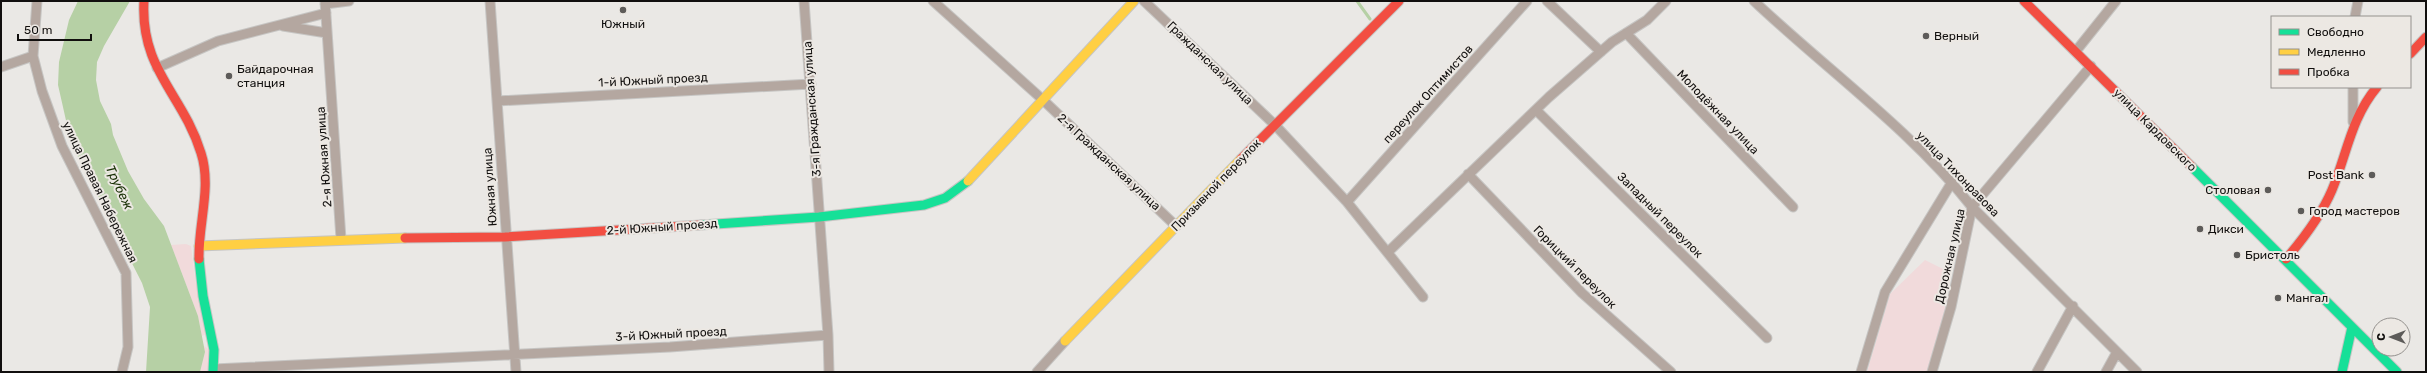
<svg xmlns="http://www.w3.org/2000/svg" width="2427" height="373" viewBox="0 0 2427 373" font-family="Rubik,sans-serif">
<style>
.green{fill:#f1dadb}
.water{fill:#b6d0a5}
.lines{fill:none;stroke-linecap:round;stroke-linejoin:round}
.stream{stroke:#b6d0a5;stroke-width:3}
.street-casing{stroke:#c6c5c3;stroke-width:11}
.fast-casing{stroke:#c6c5c3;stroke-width:11}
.slow-casing{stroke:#c6c5c3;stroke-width:11}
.jam-casing{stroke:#c6c5c3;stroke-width:11}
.street{stroke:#b4a7a0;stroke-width:9}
.fast{stroke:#16e098;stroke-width:9}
.slow{stroke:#ffcf43;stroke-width:9}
.jam{stroke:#f24e42;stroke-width:9}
.poi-dot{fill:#5d5b59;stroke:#ece8e3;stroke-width:1.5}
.labels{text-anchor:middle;stroke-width:4;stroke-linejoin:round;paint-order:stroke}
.poi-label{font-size:12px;fill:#110f0e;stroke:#ece8e3;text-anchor:start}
.street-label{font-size:12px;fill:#110f0e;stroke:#ece8e3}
.water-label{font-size:13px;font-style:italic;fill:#193005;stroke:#ece8e3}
</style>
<rect width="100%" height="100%" fill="#eae8e5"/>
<!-- green -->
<path class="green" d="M186,244L191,246L195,279L206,334L202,336L198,316L171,245Z
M1925,260L1949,272L1946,307L1927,372H1867L1890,294Z
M204,346L210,350L208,372H200L205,352Z"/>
<!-- water -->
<path class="water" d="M78,1H130L104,46L97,62L96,80L100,101L111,124L113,135L128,171L144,199L164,226L198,316L205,352L200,372H146L150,307L142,283L71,143L63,107L58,85L59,62L69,20Z"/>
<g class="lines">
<!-- stream -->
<path class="stream" d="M1357,1L1370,19"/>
<!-- street casing -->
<g class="street-casing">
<path id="street" d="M37,1L33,56L42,91L62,146L126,273L128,347L122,372
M325,1L341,239
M490,1L516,372
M804,1L828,335L829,372
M933,1L1042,99L1176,226
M1144,1L1275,125L1347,202L1423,297
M1547,1L1601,52
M1754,1C1826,69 1911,130 1972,207L2137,372
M325,4L349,1
M2355,17L2358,1
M283,26L327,33
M1626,33L1793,207
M2076,51L2116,1
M1,67L33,56
M157,68L218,41L326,13
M497,101L811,84
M1536,110L1767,338
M2353,122V87
M1468,174L1582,293L1671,372
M1347,202L1527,1
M1388,252L1549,97L1612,42L1647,20L1666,1
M214,369L670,347L828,335
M1037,372L1065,341
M1861,372L1885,292L1952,182
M1932,372L1951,307L1972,207L2091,66
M2037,372L2073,306
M2106,372L2117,352"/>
</g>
<!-- fast casing -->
<g class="fast-casing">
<path id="fast" d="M2192,167L2397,372
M701,225L819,217L924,205L945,198L968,181
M199,259L203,296L214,350L213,372
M2342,372L2352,327"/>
</g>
<!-- slow casing -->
<g class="slow-casing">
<path id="slow" d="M968,181L1134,1
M199,246L405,238
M1065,341L1241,159"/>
</g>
<!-- jam casing -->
<g class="jam-casing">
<path id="jam" d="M144,1C140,70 183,94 201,153C212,187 198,224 199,259
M2024,1L2192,167
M2410,54L2426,37
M1241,159L1399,1
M405,238L505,237L701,225
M2286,259C2304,238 2321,216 2332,190C2347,154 2351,118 2377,87"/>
</g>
<!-- street -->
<use href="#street" class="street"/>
<!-- fast -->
<use href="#fast" class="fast"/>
<!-- slow -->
<use href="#slow" class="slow"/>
<!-- jam -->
<use href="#jam" class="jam"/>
</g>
<!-- markers -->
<g class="poi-dot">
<circle cx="623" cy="10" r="4"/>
<circle cx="1926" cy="36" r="4"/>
<circle cx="229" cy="76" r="4"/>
<circle cx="2372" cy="175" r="4"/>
<circle cx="2268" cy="190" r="4"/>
<circle cx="2301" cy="211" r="4"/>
<circle cx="2200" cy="229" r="4"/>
<circle cx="2237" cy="255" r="4"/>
<circle cx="2278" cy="298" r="4"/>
</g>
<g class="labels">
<!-- poi labels -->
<g class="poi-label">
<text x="623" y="28" text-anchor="middle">Южный</text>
<text x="1934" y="40">Верный</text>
<text x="237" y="73">Байдарочная<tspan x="237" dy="14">станция</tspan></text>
<text x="2364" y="179" text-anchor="end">Post Bank</text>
<text x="2260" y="194" text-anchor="end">Столовая</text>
<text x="2309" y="215">Город мастеров</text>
<text x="2208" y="233">Дикси</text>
<text x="2245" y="259">Бристоль</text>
<text x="2286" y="302">Мангал</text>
</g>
<!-- street labels -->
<g class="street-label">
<text transform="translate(1210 63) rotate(44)" y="4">Гражданская улица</text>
<text transform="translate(653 80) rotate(-3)" y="4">1-й Южный проезд</text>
<text transform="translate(1428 94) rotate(-48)" y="4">переулок Оптимистов</text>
<text transform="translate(812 109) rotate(-94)" y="4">3-я Гражданская улица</text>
<text transform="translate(1718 112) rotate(46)" y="4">Молодёжная улица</text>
<text transform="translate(2155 130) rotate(45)" y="4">улица Кардовского</text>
<text transform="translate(324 157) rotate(-94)" y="4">2-я Южная улица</text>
<text transform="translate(1109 162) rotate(43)" y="4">2-я Гражданская улица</text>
<text transform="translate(1958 174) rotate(46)" y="4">улица Тихонравова</text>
<text transform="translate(1216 185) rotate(-46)" y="4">Призывной переулок</text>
<text transform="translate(490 187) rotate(-94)" y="4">Южная улица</text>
<text transform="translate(100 192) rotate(64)" y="4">улица Правая Набережная</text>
<text transform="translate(1660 215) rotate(45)" y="4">Западный переулок</text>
<text transform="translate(662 227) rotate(-4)" y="4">2-й Южный проезд</text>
<text transform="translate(1950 256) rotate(-77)" y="4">Дорожная улица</text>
<text transform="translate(1575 267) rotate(45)" y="4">Горицкий переулок</text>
<text transform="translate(671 334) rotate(-3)" y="4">3-й Южный проезд</text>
</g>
<!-- water labels -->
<g class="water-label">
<text transform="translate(120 187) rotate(65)" y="5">Трубеж</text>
</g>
</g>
<!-- border -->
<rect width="2427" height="373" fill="none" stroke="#110f0e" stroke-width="4"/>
<!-- legend -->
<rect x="2271" y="16" width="140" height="72" fill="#ece8e3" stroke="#94918e"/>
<rect x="2279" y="29" width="20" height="6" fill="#16e098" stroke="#94918e"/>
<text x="2307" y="36" font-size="12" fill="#110f0e">Свободно</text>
<rect x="2279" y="49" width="20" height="6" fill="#ffcf43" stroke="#94918e"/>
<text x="2307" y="56" font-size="12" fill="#110f0e">Медленно</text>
<rect x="2279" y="69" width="20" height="6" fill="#f24e42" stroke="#94918e"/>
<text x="2307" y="76" font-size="12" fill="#110f0e">Пробка</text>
<!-- north arrow -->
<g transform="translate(2391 337) rotate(270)"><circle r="19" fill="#ece8e3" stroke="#94918e"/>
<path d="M0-3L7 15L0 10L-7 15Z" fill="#5d5b59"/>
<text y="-6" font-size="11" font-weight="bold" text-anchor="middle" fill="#110f0e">С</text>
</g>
<!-- scale -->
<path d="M18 34v6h73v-6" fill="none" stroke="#110f0e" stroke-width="2"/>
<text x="24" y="34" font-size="12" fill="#110f0e" stroke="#ece8e3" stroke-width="3" paint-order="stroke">50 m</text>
</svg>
